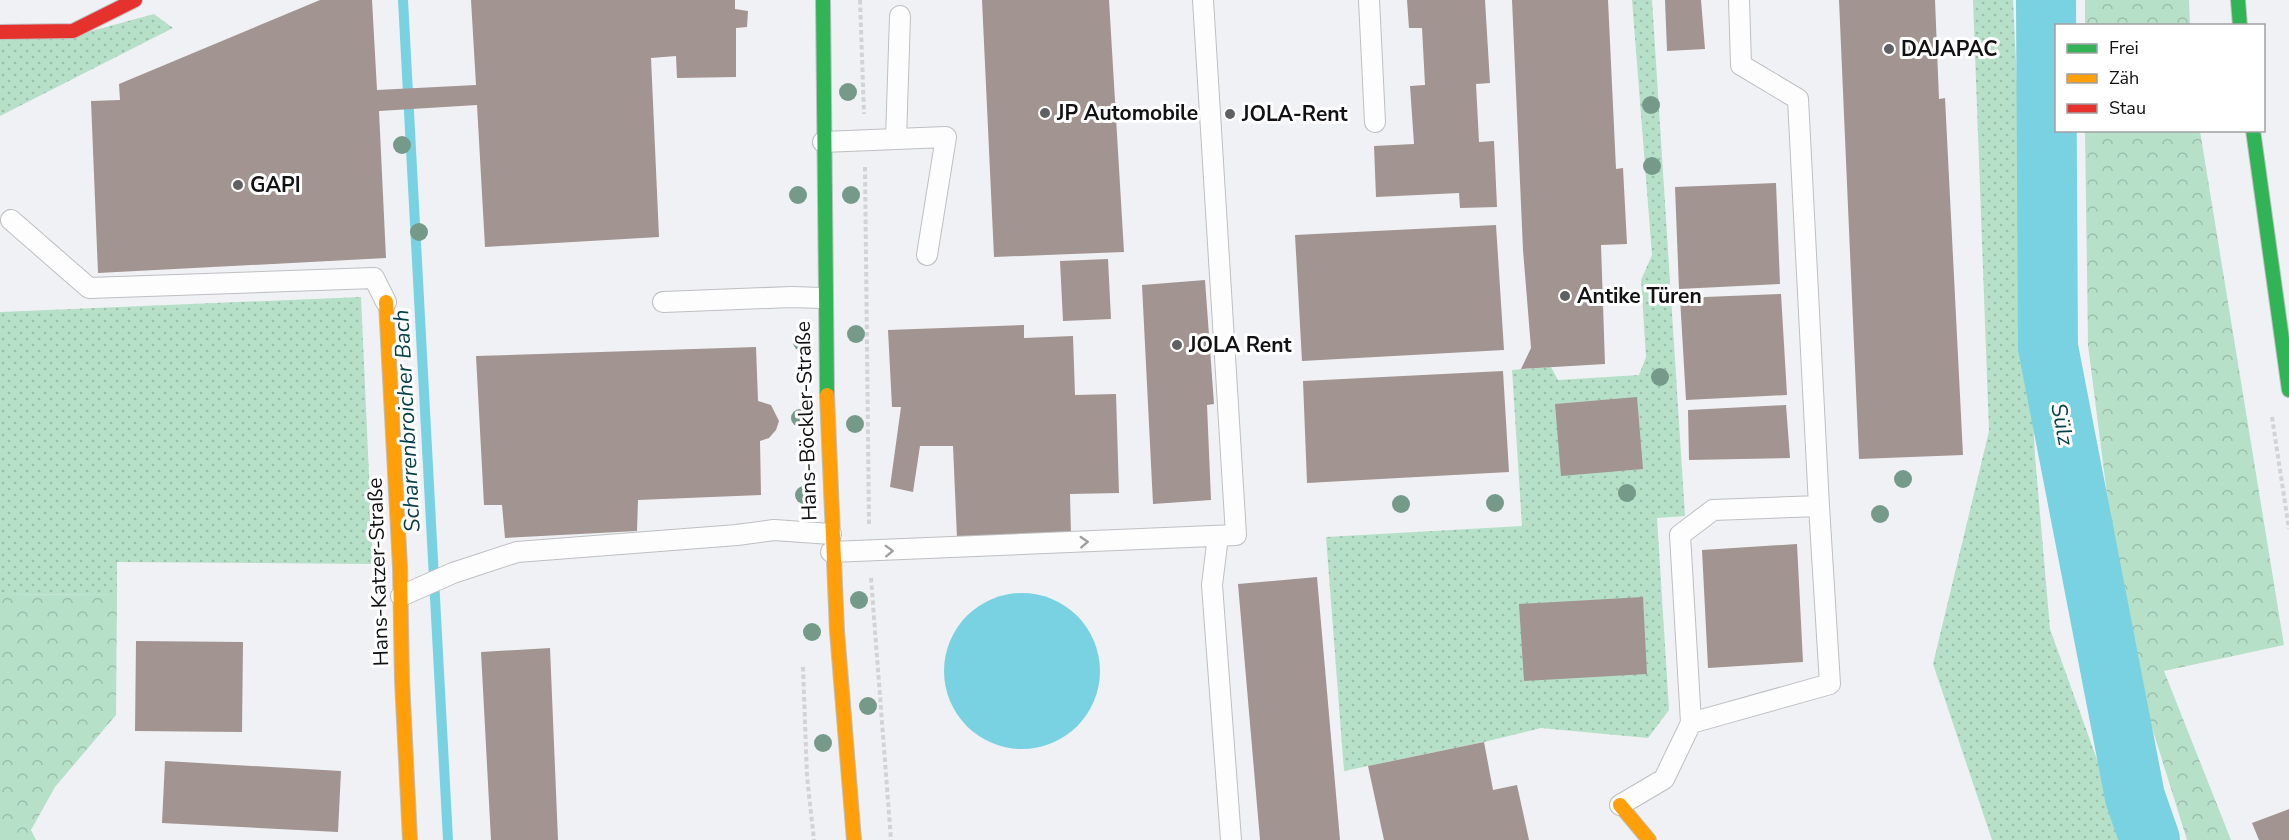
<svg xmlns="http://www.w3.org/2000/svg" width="2289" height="840" viewBox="0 0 2289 840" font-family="'Nunito Sans',sans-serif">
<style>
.green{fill:url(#green-dots)}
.forest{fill:url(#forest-crowns)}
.water{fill:#79d2e1}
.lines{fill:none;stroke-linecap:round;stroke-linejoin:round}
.stream{stroke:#79d2e1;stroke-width:10}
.river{stroke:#79d2e1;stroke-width:60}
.building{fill:#a29490}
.lane-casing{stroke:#bebfc1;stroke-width:22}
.fast-casing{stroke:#bebfc1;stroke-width:16}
.slow-casing{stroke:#bebfc1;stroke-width:16}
.jam-casing{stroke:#bebfc1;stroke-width:16}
.path{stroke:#d3d3d4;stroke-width:4;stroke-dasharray:4.5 3;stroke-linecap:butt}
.lane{stroke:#fdfdfe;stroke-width:20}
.fast{stroke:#30b455;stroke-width:14}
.slow{stroke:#ff9f0a;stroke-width:14}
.jam{stroke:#e5322d;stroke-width:14}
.tree{fill:#769a89}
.oneway{stroke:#9f9fa0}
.poi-dot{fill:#606063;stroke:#fff;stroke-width:2}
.labels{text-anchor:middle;stroke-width:6;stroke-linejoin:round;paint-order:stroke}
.poi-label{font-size:21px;font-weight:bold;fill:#121214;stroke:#fff;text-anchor:start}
.street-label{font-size:21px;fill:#121214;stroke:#fff}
.water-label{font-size:22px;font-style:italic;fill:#07424a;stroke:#fff}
</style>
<defs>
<pattern id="green-dots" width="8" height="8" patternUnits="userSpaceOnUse" patternTransform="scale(1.5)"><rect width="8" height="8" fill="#b7e0c8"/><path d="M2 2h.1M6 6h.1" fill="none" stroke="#9cbfab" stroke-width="1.8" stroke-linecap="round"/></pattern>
<pattern id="forest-crowns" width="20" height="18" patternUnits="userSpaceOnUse" patternTransform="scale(1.5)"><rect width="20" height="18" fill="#b7e0c8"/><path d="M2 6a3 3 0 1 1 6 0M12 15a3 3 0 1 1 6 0" fill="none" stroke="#9cbfab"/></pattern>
</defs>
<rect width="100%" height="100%" fill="#f0f1f5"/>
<!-- green -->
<path class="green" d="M1632,0H1652L1685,516L1657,518L1669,710L1648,738L1541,728L1484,742L1344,771L1326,537L1522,526L1512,370L1551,367L1558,380L1639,375L1646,357L1641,280L1652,255Z
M1973,0H2013L2035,456L2050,629L2126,840H1992L1933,664L1989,431Z
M154,14L173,28L0,116V39H62Z
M361,297L373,564L117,562V595L0,594V312Z"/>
<!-- forest -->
<path class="forest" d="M2085,0H2189L2190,25H2085Z
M2085,131H2200L2284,645L2164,671L2231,840H2187L2126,644L2088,345Z
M0,594L117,595L116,715L55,787L31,830L36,840H0Z"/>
<!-- water -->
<path class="water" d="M944 671a78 78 0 1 1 156 0a78 78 0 1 1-156 0Z"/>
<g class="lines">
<!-- stream -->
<path class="stream" d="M403,0L448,840"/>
<!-- river -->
<path class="river" d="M2046,0L2048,347L2135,797L2150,840"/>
</g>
<!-- building -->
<path class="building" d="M320,0H372L377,90L476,85L471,0H735V9L748,11L747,27L736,28V77L677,78L676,56L651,58L659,237L485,247L477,105L379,111L386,258L98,273L91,101L120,100L119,84Z
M982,0H1109L1124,252L994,257Z
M1407,0H1485L1490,83L1476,84L1479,142L1494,141L1497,207L1460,208L1459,193L1376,197L1374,146L1414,144L1410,86L1425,85L1422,28H1409Z
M1512,0H1608L1616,169L1623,168L1627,244L1601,245L1605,364L1521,369L1531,348L1523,250Z
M1665,0H1701L1705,49L1667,51Z
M1839,0H1935L1939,99L1945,98L1963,455L1859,459Z
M1776,183L1780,284L1679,289L1675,187Z
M1496,225L1504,350L1302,361L1295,235Z
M1108,259L1111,319L1063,321L1060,261Z
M1205,280L1214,404L1207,405L1211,500L1153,504L1142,285Z
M1781,294L1787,395L1686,400L1680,298Z
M1024,325V338L1073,336L1075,395L1116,394L1119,493L1070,494L1071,534L957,538L953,446H920L913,492L890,487L901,407H892L888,330Z
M756,347L758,401L771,405L779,421L776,430L769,438L760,441L761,495L638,500L637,531L505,538L502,505H484L476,356Z
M1503,371L1509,472L1307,483L1303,381Z
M1637,397L1643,469L1561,476L1555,404Z
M1786,405L1790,458L1689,460L1688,410Z
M1797,544L1803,662L1708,668L1702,550Z
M1317,577L1340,840H1260L1238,584Z
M1643,597L1647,674L1524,681L1519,604Z
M136,641L243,642L242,732L135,731Z
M550,648L558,840H491L481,652Z
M1484,742L1493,790L1517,785L1529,840H1384L1368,766Z
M165,761L341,771L338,832L162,823Z
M2289,809V840H2259L2252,823Z"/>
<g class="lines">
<!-- lane casing -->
<g class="lane-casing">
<path id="lane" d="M1369,0L1375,122
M1739,0L1741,65L1798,99L1819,506
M900,16L896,139L946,137L927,255
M823,142L896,139
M11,220L89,288L374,278L386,302
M663,302L791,297L823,298
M1218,536L1212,585L1231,840
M831,552L1236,535L1203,0
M401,596L453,573L517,552L737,535L774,530L831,534
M1620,805L1664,779L1691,723L1830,684L1819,506L1713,510L1680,535L1691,723"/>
</g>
<!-- fast casing -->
<g class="fast-casing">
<path id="fast" d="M823,0L827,395
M2238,0L2240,26
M2253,130L2289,390"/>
</g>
<!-- slow casing -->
<g class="slow-casing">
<path id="slow" d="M386,302L400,567L402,680L410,840
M827,395L837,631L854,840
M1620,805L1649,840"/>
</g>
<!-- jam casing -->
<g class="jam-casing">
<path id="jam" d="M0,32L73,31L135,0"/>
</g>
<!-- path -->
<path class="path" d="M860,0L864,114
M865,167L869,525
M2272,417L2289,529
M871,578L891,840
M803,667L807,777L814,840"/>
<!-- lane -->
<use href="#lane" class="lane"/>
<!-- fast -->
<use href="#fast" class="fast"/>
<!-- slow -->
<use href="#slow" class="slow"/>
<!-- jam -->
<use href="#jam" class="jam"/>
</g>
<!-- trees -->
<g class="tree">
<circle cx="848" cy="92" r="9"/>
<circle cx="1651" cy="105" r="9"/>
<circle cx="402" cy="145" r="9"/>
<circle cx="1652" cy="166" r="9"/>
<circle cx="798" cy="195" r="9"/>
<circle cx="851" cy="195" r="9"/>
<circle cx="419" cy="232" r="9"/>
<circle cx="856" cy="334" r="9"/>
<circle cx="802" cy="342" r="9"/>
<circle cx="1660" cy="377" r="9"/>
<circle cx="800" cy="418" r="9"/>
<circle cx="855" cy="424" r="9"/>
<circle cx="1903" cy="479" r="9"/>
<circle cx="1627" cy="493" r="9"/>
<circle cx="804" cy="495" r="9"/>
<circle cx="1495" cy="503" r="9"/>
<circle cx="1401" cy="504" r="9"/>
<circle cx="1880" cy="514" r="9"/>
<circle cx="859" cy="600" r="9"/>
<circle cx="812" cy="632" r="9"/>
<circle cx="868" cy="706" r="9"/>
<circle cx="823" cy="743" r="9"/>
</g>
<!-- one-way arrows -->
<defs><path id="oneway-chevron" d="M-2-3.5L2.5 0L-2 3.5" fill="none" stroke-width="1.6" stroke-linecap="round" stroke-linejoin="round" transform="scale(1.5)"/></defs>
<g class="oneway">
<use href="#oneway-chevron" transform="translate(1084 542) rotate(-3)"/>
<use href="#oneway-chevron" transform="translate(889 551) rotate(-2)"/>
</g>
<!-- markers -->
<g class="poi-dot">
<circle cx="1889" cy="49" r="6"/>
<circle cx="1045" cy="113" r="6"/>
<circle cx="1230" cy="114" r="6"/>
<circle cx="238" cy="185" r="6"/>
<circle cx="1565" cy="296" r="6"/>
<circle cx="1177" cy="345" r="6"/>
</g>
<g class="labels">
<!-- poi labels -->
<g class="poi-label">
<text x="1901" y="56">DAJAPAC</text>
<text x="1057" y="120">JP Automobile</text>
<text x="1242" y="121">JOLA-Rent</text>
<text x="250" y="192">GAPI</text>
<text x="1577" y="303">Antike Türen</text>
<text x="1189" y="352">JOLA Rent</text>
</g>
<!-- street labels -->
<g class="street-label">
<text transform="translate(806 421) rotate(-92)" y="7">Hans-Böckler-Straße</text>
<text transform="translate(378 572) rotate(-92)" y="7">Hans-Katzer-Straße</text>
</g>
<!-- water labels -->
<g class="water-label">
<text transform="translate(406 421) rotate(-93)" y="8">Scharrenbroicher Bach</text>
<text transform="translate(2063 424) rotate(79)" y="8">Sülz</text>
</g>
</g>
<!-- legend -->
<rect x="2055" y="24" width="210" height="108" fill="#ffffff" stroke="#a0a0a1" stroke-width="1.5"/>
<rect x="2067" y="44" width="30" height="9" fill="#30b455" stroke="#a0a0a1" stroke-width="1.5"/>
<text x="2109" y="54" font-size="18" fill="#121214">Frei</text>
<rect x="2067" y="74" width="30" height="9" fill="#ff9f0a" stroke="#a0a0a1" stroke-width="1.5"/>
<text x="2109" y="84" font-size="18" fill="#121214">Zäh</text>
<rect x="2067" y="104" width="30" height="9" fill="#e5322d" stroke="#a0a0a1" stroke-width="1.5"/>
<text x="2109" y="114" font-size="18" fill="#121214">Stau</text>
</svg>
